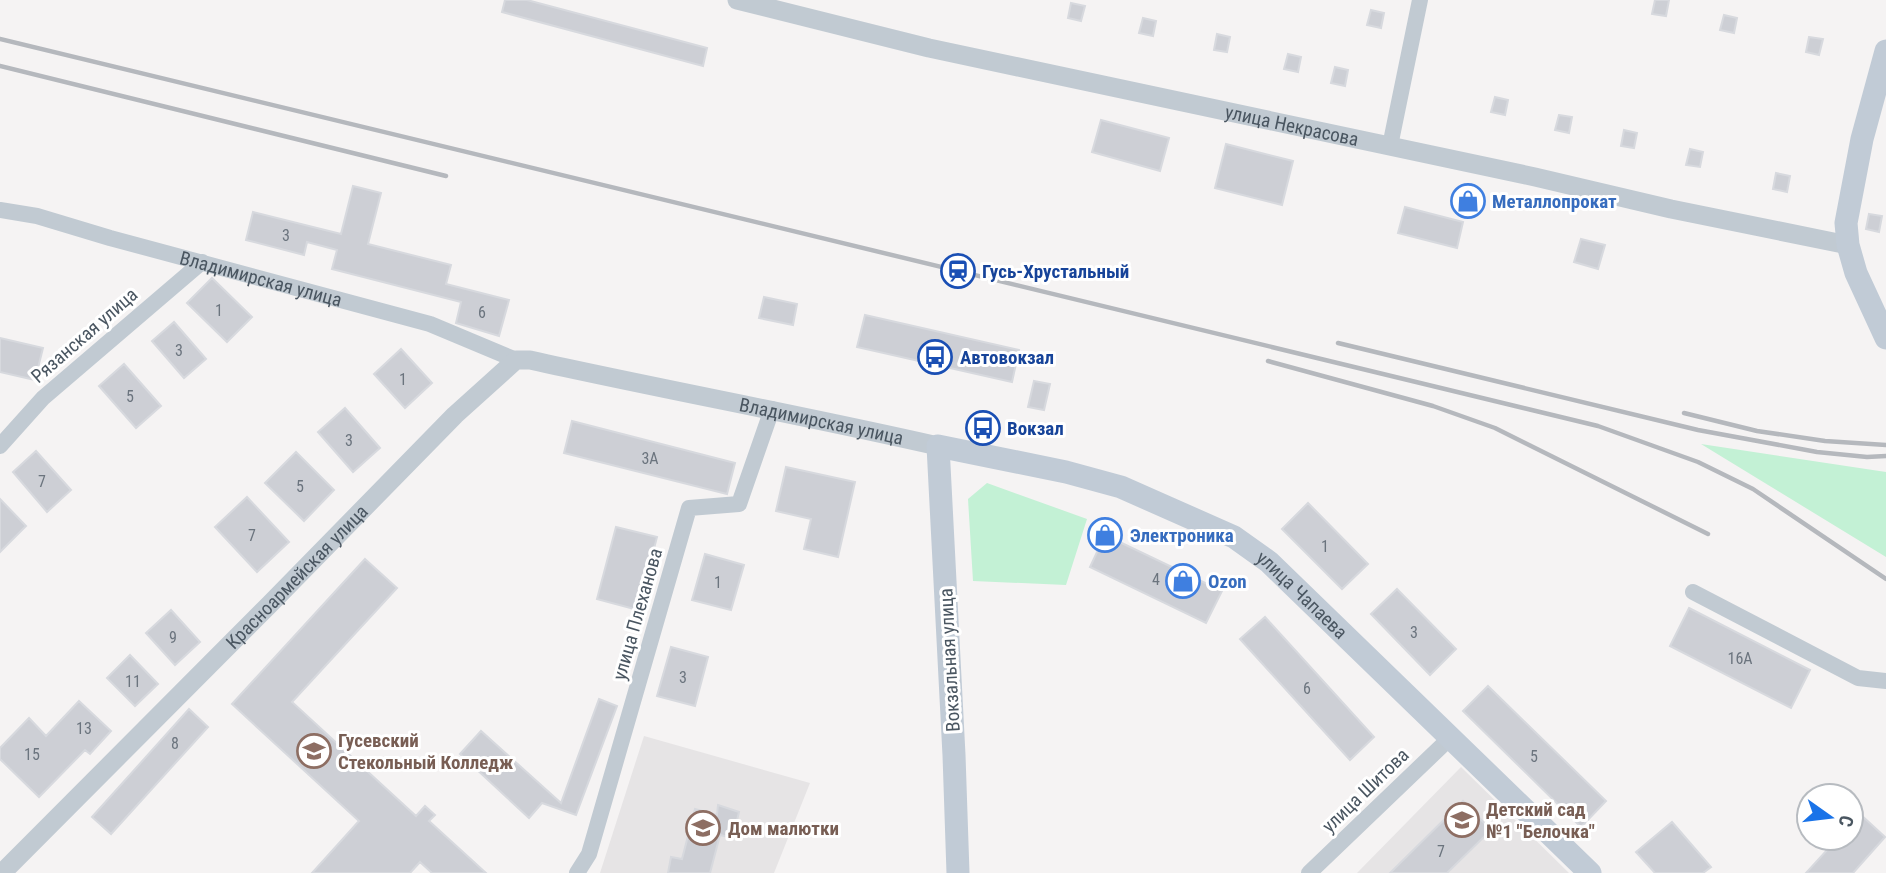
<svg xmlns="http://www.w3.org/2000/svg" width="1886" height="873" viewBox="0 0 1886 873" font-family="'Roboto Condensed',sans-serif">
<style>
.education{fill:#e6e4e5}
.green{fill:#c3f1d5}
.building{fill:#cdcfd5;stroke:#d7d9de;stroke-width:2}
.lines{fill:none;stroke-linecap:round;stroke-linejoin:round}
.minor{stroke:#c1cad2;stroke-width:16}
.tertiary{stroke:#c1cad2;stroke-width:19}
.secondary{stroke:#c1cbd6;stroke-width:23}
.rail{stroke:#b5b8bd;stroke-width:4.5}
.labels{text-anchor:middle;stroke-width:6;stroke-linejoin:round;paint-order:stroke}
.number-label{font-size:16px;fill:#6b747e}
.street-label{font-size:19px;fill:#4a5661;stroke:#fff}
.shop-label{font-size:19px;font-weight:bold;fill:#366cbe;stroke:#fff;text-anchor:start}
.transit-label{font-size:19px;font-weight:bold;fill:#164399;stroke:#fff;text-anchor:start}
.education-label{font-size:19px;font-weight:bold;fill:#785e54;stroke:#fff;text-anchor:start}
</style>
<rect width="100%" height="100%" fill="#f5f3f3"/>
<!-- education -->
<path class="education" d="M644,736L810,783L774,873H600Z
M1461,767L1569,873H1357Z"/>
<!-- green -->
<path class="green" d="M1701,444L1886,472V557Z
M987,483L1087,519L1066,585L973,581L968,499Z"/>
<!-- building -->
<path class="building" d="M505,0H527L707,48L703,66L502,12Z
M1655,0H1669L1666,16L1652,14Z
M1071,3L1085,6L1081,21L1068,18Z
M1371,10L1384,13L1381,28L1367,25Z
M1724,15L1737,18L1734,33L1720,30Z
M1143,18L1156,21L1153,36L1139,33Z
M1217,34L1230,37L1227,52L1214,50Z
M1809,37L1823,39L1819,55L1806,52Z
M1288,54L1301,57L1298,72L1284,69Z
M1335,67L1348,70L1345,86L1331,83Z
M1495,97L1508,100L1505,115L1491,112Z
M1559,115L1572,117L1569,133L1555,130Z
M1101,120L1169,138L1160,171L1092,152Z
M1624,130L1637,133L1634,148L1621,146Z
M1226,144L1293,161L1282,205L1215,188Z
M1690,149L1703,152L1700,167L1686,165Z
M1776,173L1790,176L1787,192L1773,189Z
M353,186L381,193L368,244L451,265L446,284L509,300L499,336L456,323L461,302L332,269L337,250L307,242L304,255L246,240L253,212L341,234Z
M1405,207L1463,222L1457,248L1398,233Z
M1869,214L1882,216L1879,232L1866,229Z
M1581,239L1605,245L1598,269L1574,262Z
M212,278L252,317L227,342L187,303Z
M764,297L797,304L793,325L759,318Z
M865,315L1019,350L1012,382L857,347Z
M174,322L206,359L184,378L152,341Z
M0,338L43,348L35,380L0,372Z
M401,349L432,383L405,408L374,374Z
M124,364L161,406L136,428L99,386Z
M1034,381L1050,384L1044,410L1028,407Z
M345,408L380,448L353,472L318,432Z
M572,421L735,463L727,494L564,453Z
M36,451L71,490L47,512L13,472Z
M296,452L334,490L304,521L265,483Z
M786,467L855,482L838,557L804,549L811,519L776,511Z
M247,497L289,542L257,572L215,527Z
M0,499L26,526L0,552Z
M1308,503L1368,564L1342,589L1282,529Z
M616,527L657,537L638,610L597,599Z
M1105,535L1222,591L1206,623L1090,567Z
M705,554L744,565L731,610L692,600Z
M365,559L397,588L292,702L416,816L425,806L435,815L429,821L486,873H432L420,862L410,873H312L359,821L232,704Z
M1397,589L1456,649L1430,675L1371,614Z
M1689,608L1810,670L1791,708L1670,646Z
M171,610L200,642L175,665L146,633Z
M1265,617L1374,737L1350,760L1240,639Z
M671,647L708,657L695,706L657,696Z
M130,655L158,684L135,706L107,678Z
M1488,686L1606,801L1581,827L1463,711Z
M599,699L617,706L576,815L542,803L529,818L460,754L481,731L561,803Z
M79,701L111,731L90,754L85,750L39,797L0,759V748L29,718L46,736Z
M189,709L208,727L111,834L92,817Z
M1463,801L1491,830L1447,873H1390Z
M718,805L739,812L733,838L720,835L710,873H668L671,857L682,859L695,809L717,815Z
M1860,814L1885,837L1853,873H1806L1838,838H1851V824Z
M1672,822L1711,867L1703,873H1655L1636,852Z"/>
<g class="lines">
<!-- minor -->
<g class="minor">
<path d="M1390,146L1420,0"/>
<path id="s1" d="M0,210L37,216L110,238L430,324L516,360"/>
<path d="M0,446L43,398L202,262"/>
<path d="M1693,592L1858,678L1886,681"/>
<path d="M577,873L589,854L689,508L739,504L772,409"/>
<path d="M1309,873L1450,738"/>
</g>
<!-- tertiary -->
<g class="tertiary">
<path id="s2" d="M737,0L929,48L1535,177L1671,209L1848,245"/>
<path id="s3" d="M2,873L270,604L455,415L516,360H530C665,390 802,415 938,446"/>
</g>
<!-- secondary -->
<g class="secondary">
<path d="M1886,51L1862,139L1846,223L1848,245L1856,273L1886,338"/>
<path id="s4" d="M958,873L954,755L938,446L1066,472L1121,487L1234,537L1269,562L1590,873"/>
</g>
<!-- rail -->
<path class="rail" d="M0,39L1598,426L1698,462L1753,489L1886,579
M0,66L446,176
M1338,343L1698,430L1817,452L1867,457L1886,456
M1268,361L1433,406L1495,428L1708,534
M1684,413L1757,431L1825,441L1886,445"/>
</g>
<!-- icons -->
<defs>
<g id="shop-ring" transform="scale(1.75)"><circle r="9.5" fill="#fff" stroke="#3f7fe0" stroke-width="1.5"/><path d="M-5-2.5h2.3a2.7 3.5 0 0 1 5.4 0H5L5.5 6h-11ZM-1.5-2.5h3a1.5 2.3 0 0 0-3 0Z" fill="#3f7fe0"/></g>
<g id="station-ring" transform="scale(1.75)"><circle r="9.5" fill="#fff" stroke="#1a4fb4" stroke-width="1.5"/><path d="M-3-6H3Q5-6 5-4V2Q5 4 3 4L4.5 6H3L1.5 4h-3L-3 6H-4.5L-3 4Q-5 4-5 2V-4Q-5-6-3-6ZM-3.5-4v3h7v-3ZM-3.5 1v1.5H-2V1ZM2 1v1.5H3.5V1Z" fill="#1a4fb4"/></g>
<g id="bus-ring" transform="scale(1.75)"><circle r="9.5" fill="#fff" stroke="#1a4fb4" stroke-width="1.5"/><path d="M-5-6H5V4H4V6H2V4H-2V6H-4V4H-5ZM-3.5-4V0h7V-4ZM-3.5 1.2v1.5H-2V1.2ZM2 1.2v1.5H3.5V1.2Z" fill="#1a4fb4"/></g>
<g id="university-ring" transform="scale(1.75)"><circle r="9.5" fill="#fff" stroke="#8d6e63" stroke-width="1.5"/><path d="M0-5L7-2L0 1L-7-2ZM-4 1L0 2.5L4 1V4Q0 6-4 4Z" fill="#8d6e63"/></g>
<g id="school-ring" transform="scale(1.75)"><circle r="9.5" fill="#fff" stroke="#8d6e63" stroke-width="1.5"/><path d="M0-5L7-2L0 1L-7-2ZM-4 1L0 2.5L4 1V4Q0 6-4 4Z" fill="#8d6e63"/></g>
</defs>
<g fill-rule="evenodd">
<use href="#shop-ring" x="1468" y="201"/>
<use href="#station-ring" x="958" y="271"/>
<use href="#bus-ring" x="935" y="357"/>
<use href="#bus-ring" x="983" y="428"/>
<use href="#shop-ring" x="1105" y="535"/>
<use href="#shop-ring" x="1183" y="581"/>
<use href="#university-ring" x="314" y="751"/>
<use href="#school-ring" x="1462" y="820"/>
<use href="#school-ring" x="703" y="828"/>
</g>
<g class="labels">
<!-- number labels -->
<g class="number-label">
<text x="286" y="241">3</text>
<text x="219" y="316">1</text>
<text x="482" y="318">6</text>
<text x="179" y="356">3</text>
<text x="403" y="385">1</text>
<text x="130" y="402">5</text>
<text x="349" y="446">3</text>
<text x="650" y="464">3А</text>
<text x="42" y="487">7</text>
<text x="300" y="492">5</text>
<text x="252" y="541">7</text>
<text x="1325" y="552">1</text>
<text x="1156" y="585">4</text>
<text x="718" y="588">1</text>
<text x="1414" y="638">3</text>
<text x="173" y="643">9</text>
<text x="1740" y="664">16А</text>
<text x="683" y="683">3</text>
<text x="133" y="687">11</text>
<text x="1307" y="694">6</text>
<text x="84" y="734">13</text>
<text x="175" y="749">8</text>
<text x="32" y="760">15</text>
<text x="1534" y="762">5</text>
<text x="1441" y="857">7</text>
</g>
<!-- street labels -->
<g class="street-label">
<text dy="7" stroke="none"><textPath href="#s2" startOffset="569">улица Некрасова</textPath></text>
<text dy="7" stroke="none"><textPath href="#s1" startOffset="270">Владимирская улица</textPath></text>
<text transform="translate(84 335) rotate(-41)" y="7">Рязанская улица</text>
<text dy="7" stroke="none"><textPath href="#s3" startOffset="1038">Владимирская улица</textPath></text>
<text dy="7" stroke="none"><textPath href="#s3" startOffset="418">Красноармейская улица</textPath></text>
<text dy="7" stroke="none"><textPath href="#s4" startOffset="828">улица Чапаева</textPath></text>
<text transform="translate(637 614) rotate(-74)" y="7">улица Плеханова</text>
<text transform="translate(949 660) rotate(-93)" y="7">Вокзальная улица</text>
<text transform="translate(1365 790) rotate(-44)" y="7">улица Шитова</text>
</g>
<!-- shop labels -->
<g class="shop-label">
<text x="1492" y="208">Металлопрокат</text>
<text x="1130" y="542">Электроника</text>
<text x="1208" y="588">Ozon</text>
</g>
<!-- transit labels -->
<g class="transit-label">
<text x="982" y="278">Гусь-Хрустальный</text>
<text x="960" y="364">Автовокзал</text>
<text x="1007" y="435">Вокзал</text>
</g>
<!-- education labels -->
<g class="education-label">
<text x="338" y="747">Гусевский<tspan x="338" dy="22">Стекольный Колледж</tspan></text>
<text x="1486" y="816">Детский сад<tspan x="1486" dy="22">№1 "Белочка"</tspan></text>
<text x="728" y="835">Дом малютки</text>
</g>
</g>
<!-- north arrow -->
<g transform="translate(1830 817) rotate(104)"><circle r="33" fill="#ffffff" stroke="#b7bbc0" stroke-width="2"/>
<path d="M0-5L12 26L0 18L-12 26Z" fill="#1a73e8"/>
<text y="-10" font-size="19" font-weight="bold" text-anchor="middle" fill="#4a5661">С</text>
</g>
</svg>
